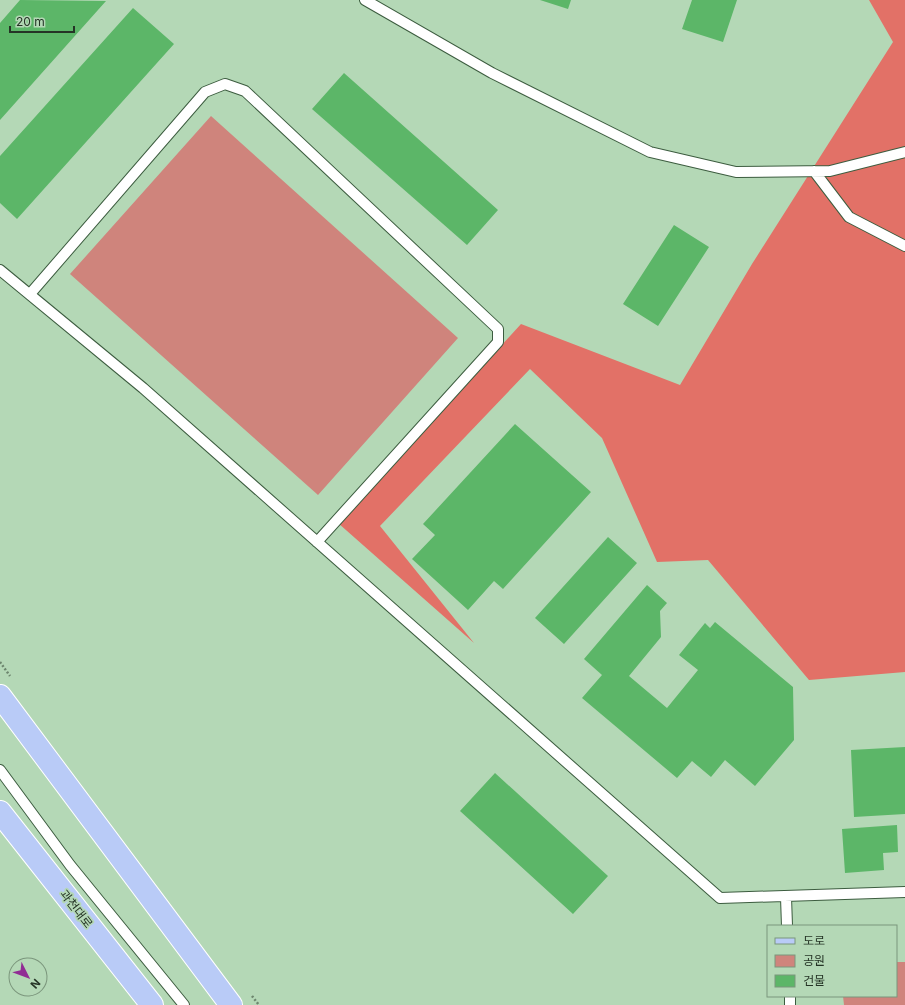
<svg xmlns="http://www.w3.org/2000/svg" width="905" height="1005" viewBox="0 0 905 1005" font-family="Inter,'Noto Sans KR',sans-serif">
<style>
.green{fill:#cf847c}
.forest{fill:#e27167}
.building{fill:#5cb668}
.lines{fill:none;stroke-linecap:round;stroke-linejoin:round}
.service-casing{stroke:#3c5c3f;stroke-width:12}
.primary-casing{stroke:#fff;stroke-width:24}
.path{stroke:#6d866e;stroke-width:2.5;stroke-dasharray:2 2;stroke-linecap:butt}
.service{stroke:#fff;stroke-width:10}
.primary{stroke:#b9cbf7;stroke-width:22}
.labels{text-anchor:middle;stroke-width:3.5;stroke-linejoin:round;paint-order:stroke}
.street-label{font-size:12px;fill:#253426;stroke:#b4d8b6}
</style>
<rect width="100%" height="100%" fill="#b4d8b6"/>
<!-- green -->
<path class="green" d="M211,116L458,338L318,495L70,274Z
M896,962H905V1005H844L843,996H896Z"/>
<!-- forest -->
<path class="forest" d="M869,0H905V672L809,680L708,560L657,562L602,438L530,369L380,526L474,643L338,523L521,324L680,385L752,264L893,42Z"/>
<!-- building -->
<path class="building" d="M20,0L106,1L0,120V23Z
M540,0H571L568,9Z
M692,0H737L723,42L682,29Z
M133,8L174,44L17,219L0,203V156Z
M344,73L498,210L467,245L312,109Z
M674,225L709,247L658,326L623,304Z
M515,424L591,492L503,589L494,581L468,610L412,559L435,535L423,524Z
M608,537L637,563L564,644L535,618Z
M647,585L667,603L660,611L661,637L629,676L667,708L698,670L679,655L705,623L710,628L715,622L793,687L794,740L755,786L725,760L711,777L692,761L677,778L582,698L602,675L584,659Z
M905,747V814L854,817L851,750Z
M495,773L608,876L573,914L460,811Z
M897,825L898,852L883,853L884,870L845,873L842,829Z"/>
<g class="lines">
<!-- service casing -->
<g class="service-casing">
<path id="service" d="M365,0L492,73L650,152L736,172L830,171L905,152
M814,171L849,217L905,246
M0,270L143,388L720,898L905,892
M30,294L205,92L225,84L245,91L498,329V342L317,542
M0,770L70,865L184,1005
M786,897L787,926
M790,996V1005"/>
</g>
<!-- primary casing -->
<g class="primary-casing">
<path id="primary" d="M0,696L231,1005
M0,812L152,1005"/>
</g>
<!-- path -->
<path class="path" d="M0,662L10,676
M252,996L259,1005"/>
<!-- service -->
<use href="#service" class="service"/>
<!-- primary -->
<use href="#primary" class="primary"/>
</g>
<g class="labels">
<!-- street labels -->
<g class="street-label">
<text transform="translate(76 909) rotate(52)" y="4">과천대로</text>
</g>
</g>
<!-- legend -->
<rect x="767" y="925" width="130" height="72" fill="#b4d8b6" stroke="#7b967c"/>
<rect x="775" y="938" width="20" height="6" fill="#b9cbf7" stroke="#7b967c"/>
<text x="803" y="945" font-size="12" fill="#253426">도로</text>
<rect x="775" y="955" width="20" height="12" fill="#cf847c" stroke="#7b967c"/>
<text x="803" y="965" font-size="12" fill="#253426">공원</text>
<rect x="775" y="975" width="20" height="12" fill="#5cb668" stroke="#7b967c"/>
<text x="803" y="985" font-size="12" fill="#253426">건물</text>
<!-- north arrow -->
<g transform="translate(28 977) rotate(132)"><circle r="19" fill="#b4d8b6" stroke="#7b967c"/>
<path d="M0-3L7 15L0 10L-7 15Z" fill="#912d94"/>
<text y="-6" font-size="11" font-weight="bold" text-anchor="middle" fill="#253426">N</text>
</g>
<!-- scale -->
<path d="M10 26v6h64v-6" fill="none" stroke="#253426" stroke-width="2"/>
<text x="16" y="26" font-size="12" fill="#253426" stroke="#b4d8b6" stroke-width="3" paint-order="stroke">20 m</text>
</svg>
